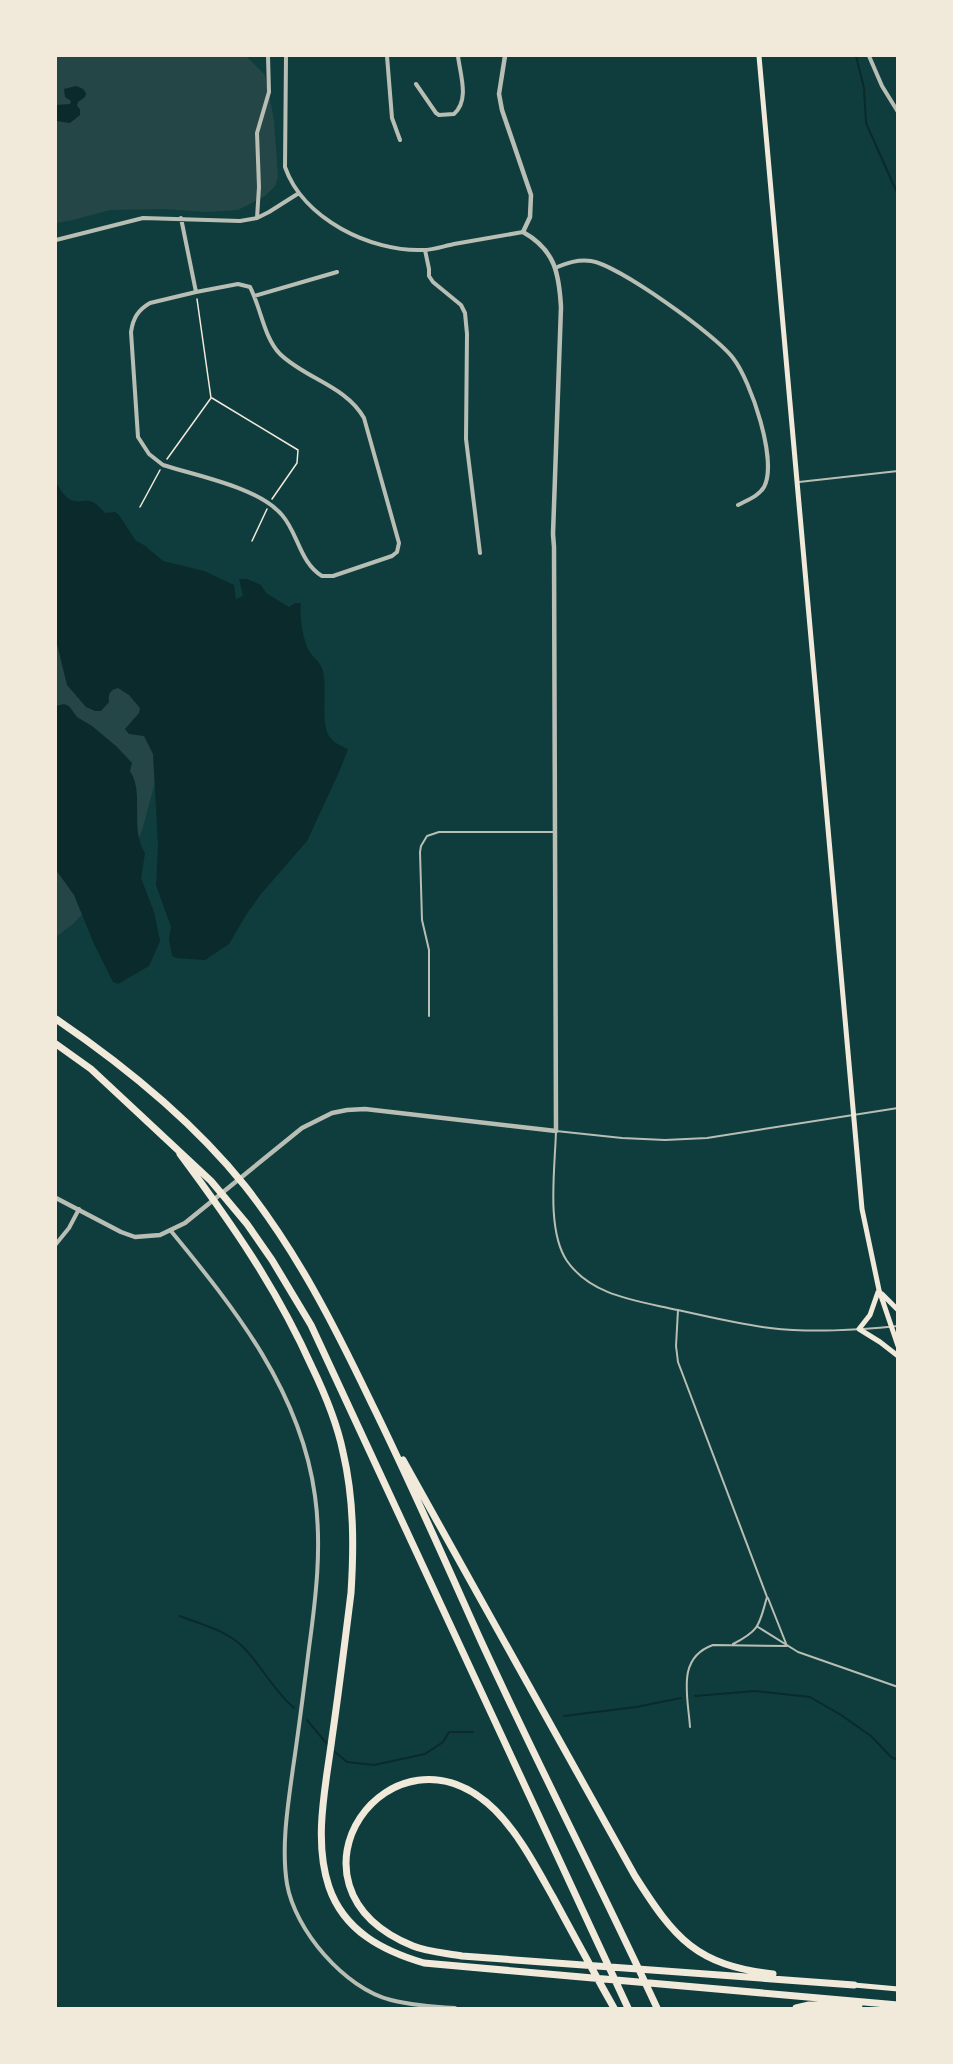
<svg xmlns="http://www.w3.org/2000/svg" width="953" height="2064" viewBox="0 0 953 2064" font-family="Signika,sans-serif">
<style>
.green{fill:#244646}
.water{fill:#0a2a2b}
.lines{fill:none;stroke-linecap:round;stroke-linejoin:round}
.stream{stroke:#0a2a2b;stroke-width:2}
.path{stroke:#f1e9da;stroke-width:1.5}
.service{stroke:#b8beb3;stroke-width:2}
.minor{stroke:#b8beb3;stroke-width:4}
.tertiary{stroke:#b8beb3;stroke-width:4.5}
.secondary{stroke:#f1e9da;stroke-width:5}
.motorway{stroke:#f1e9da;stroke-width:7}
</style>
<rect width="100%" height="100%" fill="#0f3d3e"/>
<!-- green -->
<path class="green" d="M56,56H246L265,75L274,120L278,177L275,186L265,196L238,210L206,212L163,209L110,210L73,220L56,223Z
M56,490L167,737L143,827L134,851L106,889L73,924L56,937Z"/>
<!-- water -->
<path class="water" d="M76,86L83,89L86,93L85,97L78,102L77,106L80,109V115L70,123L56,121V105L70,104L71,101L65,97L64,89Z
M56,483C60,488 63,495 69,499C83,507 87,491 105,513L115,512L119,515L136,541L144,545L163,561L204,571L234,585L236,599L243,596L239,579H247L261,585L266,593L289,607L295,603H301C299,616 303,638 308,649C311,656 319,660 322,668C328,685 321,715 327,732C331,742 339,745 348,749L340,770L307,841L261,894L246,915L229,944L205,960L176,958L172,956L169,939L171,927L156,885L158,845L153,754L144,736L129,734L125,729L139,713L140,708L129,695L118,688C110,690 108,694 109,702L101,711H95L86,707L67,685L56,640Z
M64,704L69,706L77,717L92,726L116,746L132,763L130,771C145,794 129,828 145,853L141,878L154,912L160,941L149,966L118,984L113,982L94,944L74,895L56,870V706Z"/>
<g class="lines">
<!-- stream -->
<path class="stream" d="M856,56L864,88L866,123L898,195
M180,1616C200,1624 228,1631 243,1647C262,1666 273,1690 294,1708
M695,1696L755,1691L810,1697L841,1715L871,1736L891,1757L898,1760
M564,1716L636,1707L681,1698
M307,1720L327,1744
M335,1752L347,1762L374,1765L425,1754L443,1742L449,1732H473"/>
<!-- path -->
<path class="path" d="M212,398L298,450L297,463L272,499
M167,459L211,398L197,299
M140,507L160,470
M252,541L267,509"/>
<!-- service -->
<path class="service" d="M799,482L898,471
M429,1016V950L422,920L420,852L421,846L427,836L439,832H555
M898,1108L707,1138L665,1140L622,1138L556,1131C555,1168 546,1230 567,1261C590,1294 632,1300 668,1308C702,1315 736,1324 770,1328C812,1333 856,1330 898,1326
M678,1310L676,1346L678,1362L767,1597C759,1624 761,1630 733,1644
M768,1598L787,1646
M758,1627L798,1652L898,1687
M690,1727C688,1696 676,1658 713,1645L787,1646"/>
<!-- minor -->
<path class="minor" d="M286,56L285,167C303,219 371,252 423,250C433,250 444,246 454,244C477,240 500,236 523,232
M387,56L392,118L400,140
M869,56L882,86L898,112
M416,84L436,113L439,115L454,114C470,100 460,74 458,56
M181,218L196,292
M257,218L259,187L257,133L269,92L268,56
M56,240L143,218L240,221L257,218L269,212L299,193
M425,250L429,269V276L433,282L461,305L465,313L467,334L466,439L480,553
M555,268C567,263 578,259 591,261C618,265 716,335 733,358C751,381 778,461 764,487C759,496 747,500 738,505
M238,284L250,287C261,308 264,338 280,354C306,379 346,386 364,418L399,543L397,552L392,556L333,576H322C300,563 298,533 282,515C258,487 197,476 163,465L149,454L138,437L131,332C133,318 138,310 150,303L196,292Z
M254,296L337,272
M171,1231C236,1310 301,1392 315,1496C322,1547 316,1597 309,1648C304,1688 299,1728 293,1768C288,1805 281,1846 287,1884C295,1930 344,1988 391,2000C411,2005 434,2007 455,2008
M56,1244L69,1228L79,1209"/>
<!-- tertiary -->
<path class="tertiary" d="M56,1198L121,1232L135,1237L160,1235L185,1223L302,1128L332,1113L347,1110L365,1109L556,1131L554,547L553,534L561,307C559,273 555,250 523,232L530,217L531,195L502,110L499,94L505,56"/>
<!-- secondary -->
<path class="secondary" d="M759,56L862,1209L879,1290L898,1346
M878,1292L870,1315L859,1329L880,1342L898,1356
M882,1294L898,1310
M854,1985L898,1989"/>
<!-- motorway -->
<path class="motorway" d="M56,1019C125,1066 192,1120 245,1186C297,1252 334,1325 370,1400C409,1479 445,1561 481,1641C538,1765 600,1885 657,2008
M56,1044L91,1069L211,1181L247,1224L272,1260L311,1325L628,2008
M180,1154C232,1224 276,1287 312,1367C325,1394 337,1423 343,1452C354,1499 354,1546 351,1593C345,1641 339,1690 332,1738C326,1785 313,1840 329,1887C344,1931 383,1951 424,1963L898,2005
M403,1460L635,1876C675,1939 696,1965 773,1974
M614,2008C593,1971 573,1934 553,1897C536,1867 519,1834 495,1810C392,1709 266,1886 413,1946C428,1952 446,1953 462,1956L854,1985
M796,2008L809,2005H859"/>
</g>
<!-- border -->
<rect width="953" height="2064" fill="none" stroke="#f1e9da" stroke-width="114"/>
</svg>
